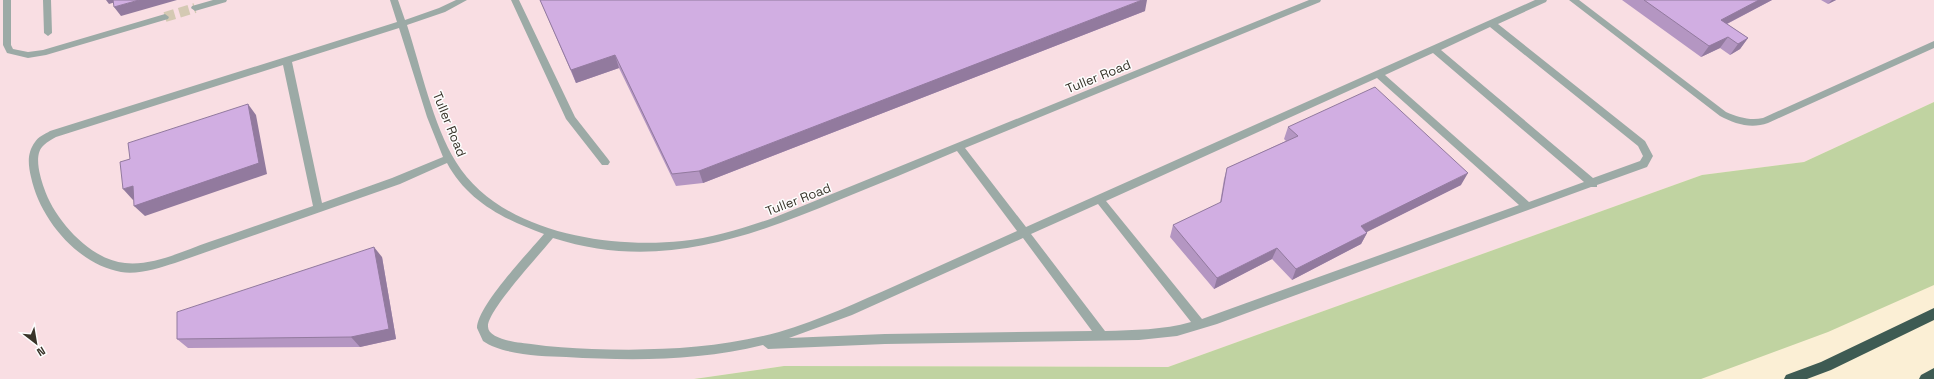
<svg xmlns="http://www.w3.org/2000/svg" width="1934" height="379" viewBox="0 0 1934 379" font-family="'Space Grotesk',sans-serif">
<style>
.commercial{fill:#f9dee3}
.green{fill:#c0d3a1}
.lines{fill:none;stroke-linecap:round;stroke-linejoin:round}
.minor-tunnel{stroke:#d4c9b3;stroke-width:10;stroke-dasharray:10 5;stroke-linecap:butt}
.minor{fill:#9caaa6;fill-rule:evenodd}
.highway{fill:#3e5b53;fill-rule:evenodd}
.wall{fill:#b496c2}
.shaded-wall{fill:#927a9e}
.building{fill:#d1aee2;stroke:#927a9e}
.labels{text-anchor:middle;stroke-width:3;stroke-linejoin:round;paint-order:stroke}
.street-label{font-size:13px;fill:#383329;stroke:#fdfdfd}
</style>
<rect width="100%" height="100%" fill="#fbefd5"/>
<!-- commercial -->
<path class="commercial" d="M0,0H1934V102L1804,162L1702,175L1168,367L784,366L694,379H0Z"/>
<!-- green -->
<path class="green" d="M1934,102V285L1828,332L1701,379H694L784,366L1168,367L1702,175L1804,162Z"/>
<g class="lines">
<!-- minor-tunnel -->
<path class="minor-tunnel" d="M165,17L195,8"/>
<!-- minor -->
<path class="minor" d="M3,0H11V45L13,49L28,52L43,50L165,14L169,17L168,19L46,55L28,58L7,53L3,45Z
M43,0H51L52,33L48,36L44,33Z
M213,0H227L226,2L195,11L191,8L192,6Z
M390,0H398L405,20L439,8L456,0H467L445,12L407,25C421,68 433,125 456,162C499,232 607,249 682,241C713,238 744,228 773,218L1309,0H1321L1320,2L965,148L1026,227L1535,0H1547L1546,2L1498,24L1645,141L1653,156L1647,167L1597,185V187H1591L1217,324L1177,336L1139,340L885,344L768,349L763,345C698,361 633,361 566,357C542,356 503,355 483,341L477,328C477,306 529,252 544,234C505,220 467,201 447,163L400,184L175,263C159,268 138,275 121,272C77,264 40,219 31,177C28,164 27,153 35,142C38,137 45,134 50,131L397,22ZM1490,27L1638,146L1643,156L1640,161L1593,178L1441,50ZM399,28L427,117L443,157L392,178L322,203L292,62ZM1433,53L1584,182L1529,202L1385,75ZM283,65L313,206C278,218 244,230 209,242C183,251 153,266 125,263C90,260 54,219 44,188C40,176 33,154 44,145C47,142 52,139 56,137ZM1377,78L1519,205L1202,319L1106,201ZM957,151L1017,231C977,249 937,267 897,285C858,302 820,320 779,332C718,349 654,351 592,349C571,348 551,347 531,344C521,343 487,340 488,326C488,310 541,253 553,238C656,271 745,239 839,200C878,184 918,168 957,151ZM1098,204L1191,322C1163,330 1134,330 1105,331L1031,234ZM1023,238L1092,331L885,334L789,338L852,315Z
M511,0H519L575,117L608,159L610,162L608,165H602L566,119Z
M1569,0H1579L1726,112C1738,117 1750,121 1763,118L1934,41V48L1768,123C1751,129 1735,124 1720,116Z"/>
<!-- highway -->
<path class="highway" d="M1934,308V320L1831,370L1807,379H1784L1786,375L1821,362Z
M1934,368V379H1919L1921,375Z"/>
</g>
<!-- wall -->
<path class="wall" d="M540,0L1145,11L703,183L676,186L619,68L576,83Z
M1622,0H1772L1727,24L1748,38L1740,49L1730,55L1720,48L1701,57Z
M1821,0H1836L1828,4Z
M1288,127L1461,185L1366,232L1367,233L1361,244L1292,280L1272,259L1214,289L1170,237L1173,225L1220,203L1224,179L1227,168L1286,141L1284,139Z
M382,257L396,339L360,347L188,348L177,339Z"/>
<!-- shaded-wall -->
<path class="shaded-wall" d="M106,0H118L119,1L109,4Z
M139,0H177L121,16L114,7Z
M1142,0H1147L1145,11L703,183L699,171Z
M1759,0H1772L1713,31L1721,20Z
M1832,0H1836L1828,4Z
M1728,37L1720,48L1701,57L1709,46Z
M1748,38L1740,49L1730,55L1738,44Z
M615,55L619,68L576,83L571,70Z
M248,104L256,115L267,174L145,216L134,206Z
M1468,173L1461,185L1355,238L1361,226Z
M133,186L143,196L133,200L123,189Z
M1367,233L1361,244L1292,280L1296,269Z
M374,247L382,257L396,339L360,347L351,337Z
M1277,248L1272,259L1214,289L1217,278Z"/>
<!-- building -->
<path class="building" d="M113,0H139L114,7Z
M540,0H1142L699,171L672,174L615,55L571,70Z
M1644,0H1759L1721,20L1748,38L1738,44L1728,37L1709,46Z
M1375,87L1468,173L1361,226L1367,233L1296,269L1277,248L1217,278L1173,225L1221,202L1227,168L1298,136L1288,127Z
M248,104L259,163L134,206L133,186L123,189L120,162L130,159L128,143Z
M374,247L389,329L351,337L177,339V312Z"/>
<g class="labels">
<!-- street labels -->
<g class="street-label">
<text transform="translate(1098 76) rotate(-22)" y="5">Tuller Road</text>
<text transform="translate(450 124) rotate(68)" y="5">Tuller Road</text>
<text transform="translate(798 199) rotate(-21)" y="5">Tuller Road</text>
</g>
</g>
<!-- north arrow -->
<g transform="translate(36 343) rotate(149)" stroke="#fdfdfd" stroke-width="3" paint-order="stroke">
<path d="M0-3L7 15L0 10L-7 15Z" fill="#383329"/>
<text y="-6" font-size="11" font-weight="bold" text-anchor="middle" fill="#383329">N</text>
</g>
</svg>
